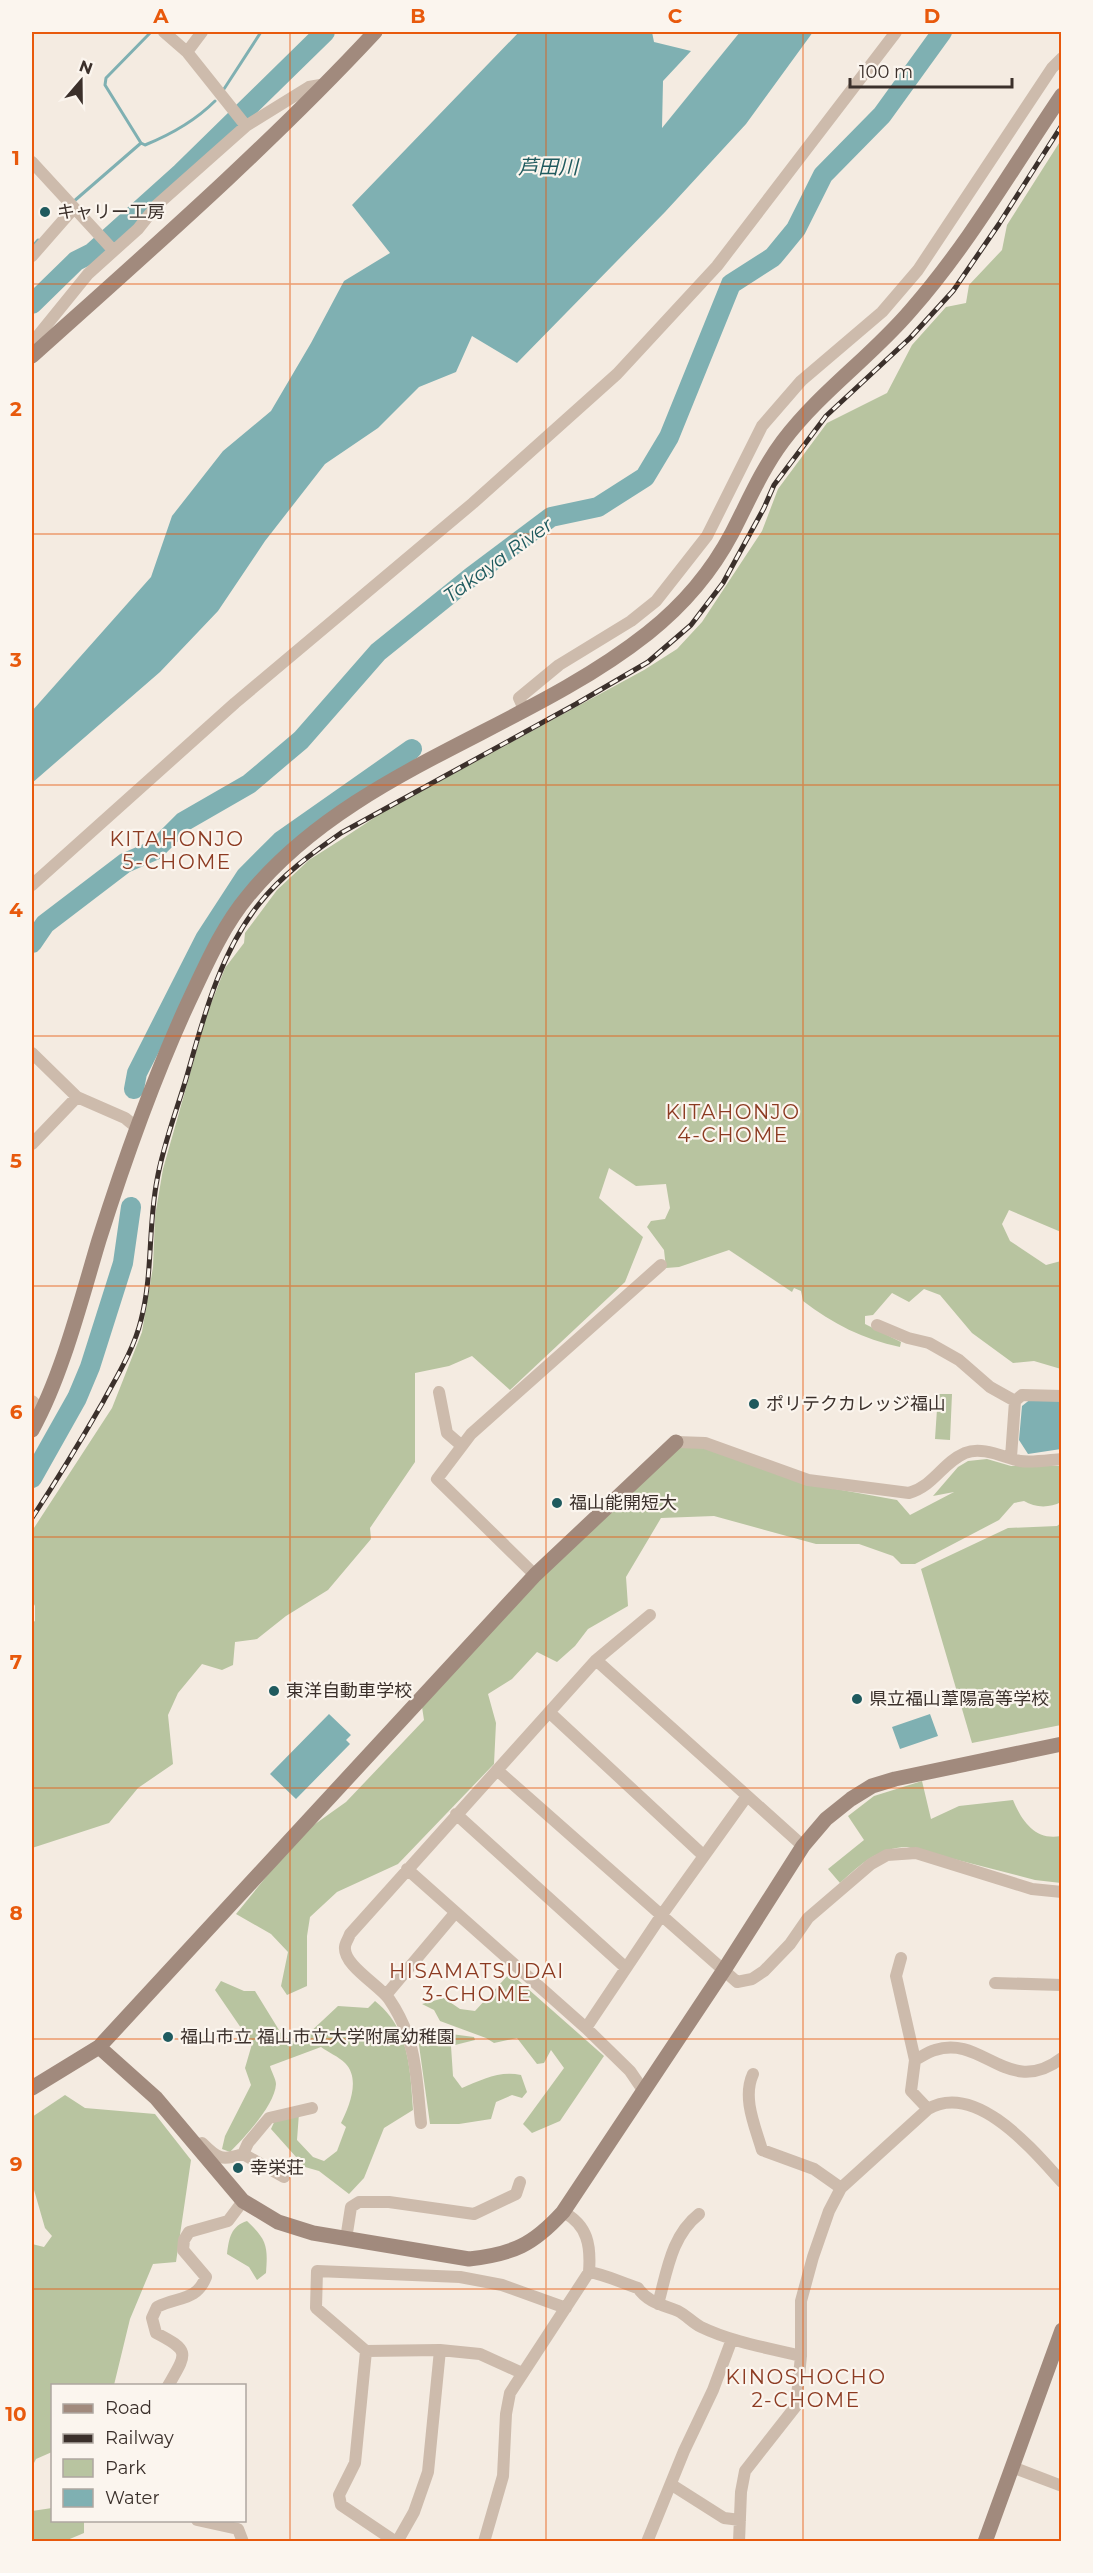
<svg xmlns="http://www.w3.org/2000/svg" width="1093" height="2573" viewBox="0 0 1093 2573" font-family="Montserrat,'Noto Sans JP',sans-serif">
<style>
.green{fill:#b8c4a0}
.water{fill:#7fb0b2}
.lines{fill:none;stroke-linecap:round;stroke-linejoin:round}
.stream{stroke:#7fb0b2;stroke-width:3}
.river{stroke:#7fb0b2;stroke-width:20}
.street{stroke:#cdbbac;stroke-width:12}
.secondary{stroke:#a18a7d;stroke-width:15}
.rail-casing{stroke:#3b302b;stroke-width:5}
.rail{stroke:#fbf5ee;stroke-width:3;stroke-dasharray:9;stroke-linecap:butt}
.grid{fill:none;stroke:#e8590c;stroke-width:1.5;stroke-opacity:0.55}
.poi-dot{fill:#1f5a5e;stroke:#fbf5ee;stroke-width:2}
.labels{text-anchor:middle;stroke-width:4.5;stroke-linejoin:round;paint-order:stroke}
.poi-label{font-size:18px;fill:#3b302b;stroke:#fbf5ee;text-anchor:start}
.water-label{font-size:20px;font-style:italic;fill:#1f5a5e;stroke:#fbf5ee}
.neighbourhood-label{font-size:20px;letter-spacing:1.5px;fill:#8c3b22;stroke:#fbf5ee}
.neatline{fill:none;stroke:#e8590c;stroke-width:2}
.grid-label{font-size:20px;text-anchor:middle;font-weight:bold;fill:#e8590c}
</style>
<rect width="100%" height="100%" fill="#f4ebe1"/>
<!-- green -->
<path class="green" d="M1061,140V1232L1009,1210L1002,1224L1010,1241L1046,1265L1061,1261V1369L1034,1361L1013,1363L972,1333L940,1295L924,1289L909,1302L892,1293L873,1315L865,1316V1324L901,1342L900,1347C863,1339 833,1324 803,1301L801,1291L794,1288L792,1292L729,1250L679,1267L666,1268L664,1250L647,1227L651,1221L665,1219L670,1208L666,1184L636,1186L609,1168L599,1198L643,1237L625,1282L510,1390L472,1356L449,1366L415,1373V1462L370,1528L371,1539L328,1590L286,1616L257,1639L235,1642L233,1665L222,1670L202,1664L178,1693L168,1715L173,1764L138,1788L109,1823L32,1848V1623L35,1621V1606L32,1600V1531L112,1408L142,1332L153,1267L155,1216L163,1169L207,1014L225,968L244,943L245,933L277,890L309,860L342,839L383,812L644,670L677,649L702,622L762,531L778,489L827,423L887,393L912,345L946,307L966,303L969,285L1002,250L1007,225Z
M938,1394H952L950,1440L935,1439Z
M677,1446H706L808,1484L897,1500L910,1515L954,1492L933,1496L958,1467L968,1461L987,1459L1011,1466H1061V1502C1050,1508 1035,1508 1024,1501L1014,1503L999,1520L915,1564H901L893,1556L859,1544H816L714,1516L661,1518L626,1577L628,1606L588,1629L575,1646L557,1662L537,1652L512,1679L488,1694L496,1723L494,1764L398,1864L337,1892L310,1917L307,1936V1986L287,1995L281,1986L288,1952L271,1934L236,1914L301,1834L346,1802L424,1720L422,1707L536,1578Z
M1061,1523V1725L972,1743L921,1569L1008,1528L1057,1526Z
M922,1781L931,1819L959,1806L1013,1800C1022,1822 1036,1841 1061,1836V1883L1035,1880L907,1847C877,1848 861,1864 840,1883L828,1869L864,1840L848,1816L874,1796Z
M510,1973L604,2056L560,2121L532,2133L523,2124L564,2068L551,2050L544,2063L537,2064L517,2038L494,2043L486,2038L440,2021L434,2010L422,2004L444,1998L460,2009L475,2011Z
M221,1981L244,1991H255L287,2043L307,2035L338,2006L368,2008L375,2001C410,2029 410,2069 413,2110L384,2128L364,2178L349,2194L319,2171L305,2167L271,2129L276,2118L299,2113L297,2140L313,2157L324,2161L337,2151L346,2127L341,2123C349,2107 361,2079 345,2063C339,2057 328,2052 321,2047L270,2066C271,2071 276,2079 276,2084C275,2105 244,2138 230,2152L222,2149L225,2136L251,2085L245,2068L252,2044L215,1990Z
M443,2033L474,2037L475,2040L451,2046L453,2076L462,2088C481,2080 500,2070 521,2075L527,2092L522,2098L512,2095L496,2102L491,2119L459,2124H430L418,2038Z
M65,2095L85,2108L155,2114L191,2160L176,2262L153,2264L130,2319L114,2385L52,2386V2452L36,2459L32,2467V2244L44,2247L52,2236L45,2228L32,2183L34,2157L32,2151V2117Z
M247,2221C267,2240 268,2246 266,2273L257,2280L249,2267L227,2254C229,2238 231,2226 247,2221Z
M52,2508V2520L84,2521V2533L65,2541H32V2511Z"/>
<!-- water -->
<path class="water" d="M519,32H652L654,42L691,51L663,81L662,128L740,32H813L746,124L665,212L517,363L472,336L456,372L419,387L378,428L325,464L265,541L218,611L160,672L32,783V711L151,577L172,516L223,451L271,411L311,343L344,281L390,253L352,205Z
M1032,1398L1061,1401V1449L1028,1454L1019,1440L1022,1406Z
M329,1714L351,1735L346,1740L350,1744L296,1799L270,1774Z
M930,1714L938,1736L900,1749L892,1727Z"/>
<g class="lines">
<!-- stream -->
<path class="stream" d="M224,89L261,32
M141,143L105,85L106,78L151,32
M73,202L141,143L145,145C172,134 195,121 215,101
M32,247L38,240"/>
<!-- river -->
<path class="river" d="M32,304L76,261L92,253L181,173L325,32
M32,943L45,924L125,863L155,850L183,822L249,784L301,740L378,652L471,577L551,517L598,507L645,477L669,437L731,284L773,257L796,229L823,175L882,115L942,32
M134,1089L137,1073L205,939L246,876L281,841L412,749
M32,1478L77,1398L90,1367L123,1263L131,1207"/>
<!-- street -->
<path class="street" d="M164,32L187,52L246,126
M187,52L202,32
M32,162L113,250
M32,256L74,208
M32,343L88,274L138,229L157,205L246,126L309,87L326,84
M524,709L519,698L559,665L631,621L656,601L707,536L762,426L801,381L882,312L918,270L1052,68L1062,58
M32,885L235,703L473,503L617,374L717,266L896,32
M32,1053L77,1097L125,1118L136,1127
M32,1144L77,1097
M877,1325L908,1338L929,1343L959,1360L990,1387L1015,1401L1011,1457
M439,1392L447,1433L462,1446
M32,1401L42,1410
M1015,1401L1022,1395L1062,1396
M676,1442L705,1443L808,1480L909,1493C935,1485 942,1463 965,1453C982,1446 1003,1457 1020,1461C1032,1463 1049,1460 1062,1459
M535,1575L437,1479L471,1434L661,1265
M596,1660L803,1846
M549,1712L704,1856
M497,1770L737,1982L752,1979L764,1971L790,1944L808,1918L871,1864L887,1855L916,1853L1032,1889L1062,1892
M456,1814L626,1968
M407,1869L586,2028L630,2071L643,2090
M901,1958L896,1976L915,2060L911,2091L928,2109
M995,1983L1062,1985
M386,1995L455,1913
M586,2028L661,1916L747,1796
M915,2060C921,2057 928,2052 935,2050C983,2034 1008,2099 1062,2058
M753,2074C742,2098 755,2126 762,2150L814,2169L841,2188
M421,2123C416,2075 417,2040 389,1999C379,1985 343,1965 345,1947C345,1943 349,1938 350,1934L596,1660L650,1615
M202,2143C218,2159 222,2161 243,2154L248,2143L269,2118L312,2108
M243,2154L284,2177
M346,2239L351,2207L359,2202H389L474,2214L516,2194L520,2182
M589,2272C604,2274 622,2283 638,2288C647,2302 663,2305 678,2311C686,2315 693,2323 701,2327C732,2342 768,2348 801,2356
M658,2304C667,2272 671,2236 699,2214
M366,2351L440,2350L480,2354L522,2373
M168,2386C187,2353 191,2351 156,2333L152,2318L157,2307C178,2296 196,2302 206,2277L183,2250L184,2240L189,2232L228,2221L243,2201
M1012,2467L1062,2486
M672,2485L724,2518L740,2520
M197,2520L238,2529L243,2542
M396,2542L341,2505L339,2495L355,2463L366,2351L316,2308L317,2271L460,2277L502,2285L566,2308
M397,2542L414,2512L428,2472L440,2350
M484,2542L503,2476L506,2414L510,2393L589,2272C591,2246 588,2225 563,2212
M647,2542L684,2451L713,2390L732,2339
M739,2542L741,2492L745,2471L796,2406L801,2356V2301L813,2257L829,2211L841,2188L928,2109C976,2081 1033,2150 1062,2182"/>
<!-- secondary -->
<path class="secondary" d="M32,356C149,251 268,147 375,32
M32,1430C62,1376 81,1300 99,1240C125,1158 152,1081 188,1003C205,967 222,927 248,896C352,769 523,732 648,633C682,606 712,571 732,533C748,502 762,469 783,441C821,391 871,357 911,310C969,244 1013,167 1062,95
M99,2047L156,2098L243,2201L278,2222L313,2233L469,2259C513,2254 533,2245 563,2212L724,1970L803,1846L826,1819L851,1799L872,1786L895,1779L1062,1744
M32,2088L99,2047L535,1575L676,1442
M985,2542L1062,2330"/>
<!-- rail casing -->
<g class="rail-casing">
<path id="rail" d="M32,1518C57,1480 80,1442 103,1402C117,1376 134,1349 141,1320C153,1274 148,1226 157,1180C163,1146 176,1112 186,1079C203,1020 219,954 259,904C282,875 311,854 341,833L576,704L648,662L691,625L723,583L764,508L774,485L826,416L910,338L953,291L999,224L1062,125"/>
</g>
<!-- rail -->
<use href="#rail" class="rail"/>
</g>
<!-- grid -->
<path class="grid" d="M290,32V2542M546,32V2542M803,32V2542M32,284H1062M32,534H1062M32,785H1062M32,1036H1062M32,1286H1062M32,1537H1062M32,1788H1062M32,2039H1062M32,2289H1062"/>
<!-- markers -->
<g class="poi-dot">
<circle cx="45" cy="212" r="6"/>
<circle cx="754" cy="1404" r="6"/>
<circle cx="557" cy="1503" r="6"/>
<circle cx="274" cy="1691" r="6"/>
<circle cx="857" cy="1699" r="6"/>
<circle cx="168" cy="2037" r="6"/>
<circle cx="238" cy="2168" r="6"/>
</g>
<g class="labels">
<!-- poi labels -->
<g class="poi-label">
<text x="57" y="218">キャリー工房</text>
<text x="766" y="1410">ポリテクカレッジ福山</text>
<text x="569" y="1509">福山能開短大</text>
<text x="286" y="1697">東洋自動車学校</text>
<text x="869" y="1705">県立福山葦陽高等学校</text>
<text x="180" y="2043">福山市立 福山市立大学附属幼稚園</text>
<text x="250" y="2174">幸栄荘</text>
</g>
<!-- water labels -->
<g class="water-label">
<text x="548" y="174">芦田川</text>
<text transform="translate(498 560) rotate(-36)" y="7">Takaya River</text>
</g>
<!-- neighbourhood labels -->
<g class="neighbourhood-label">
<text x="177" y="846">KITAHONJO<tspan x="177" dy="23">5-CHOME</tspan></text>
<text x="733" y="1119">KITAHONJO<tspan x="733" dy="23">4-CHOME</tspan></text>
<text x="477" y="1978">HISAMATSUDAI<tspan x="477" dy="23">3-CHOME</tspan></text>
<text x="806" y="2384">KINOSHOCHO<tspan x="806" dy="23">2-CHOME</tspan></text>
</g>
</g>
<!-- border -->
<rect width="1093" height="2573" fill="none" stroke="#fbf5ee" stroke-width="66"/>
<!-- legend -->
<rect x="51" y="2384" width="195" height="138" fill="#fbf5ee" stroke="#aea6a0" stroke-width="1.5"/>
<rect x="63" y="2404" width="30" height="9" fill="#a18a7d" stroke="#aea6a0" stroke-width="1.5"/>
<text x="105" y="2414" font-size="18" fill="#3b302b">Road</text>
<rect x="63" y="2434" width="30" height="9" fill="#3b302b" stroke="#aea6a0" stroke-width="1.5"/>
<text x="105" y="2444" font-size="18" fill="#3b302b">Railway</text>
<rect x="63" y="2459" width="30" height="18" fill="#b8c4a0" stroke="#aea6a0" stroke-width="1.5"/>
<text x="105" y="2474" font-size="18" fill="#3b302b">Park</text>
<rect x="63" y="2489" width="30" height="18" fill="#7fb0b2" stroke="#aea6a0" stroke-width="1.5"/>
<text x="105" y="2504" font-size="18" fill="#3b302b">Water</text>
<!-- north arrow -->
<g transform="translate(81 81) rotate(20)" stroke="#fbf5ee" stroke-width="4.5" paint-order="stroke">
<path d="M0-4.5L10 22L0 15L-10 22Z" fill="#3b302b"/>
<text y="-9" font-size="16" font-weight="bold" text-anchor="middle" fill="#3b302b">N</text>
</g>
<!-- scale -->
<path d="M850 78v9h162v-9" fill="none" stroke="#3b302b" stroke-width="3"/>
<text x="859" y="78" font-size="18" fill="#3b302b" stroke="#fbf5ee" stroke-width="4.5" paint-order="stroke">100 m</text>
<rect x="33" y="33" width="1027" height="2507" class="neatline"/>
<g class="grid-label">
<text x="161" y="23">A</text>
<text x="418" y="23">B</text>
<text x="675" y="23">C</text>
<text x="932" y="23">D</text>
<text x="16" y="165">1</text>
<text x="16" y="416">2</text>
<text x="16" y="667">3</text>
<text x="16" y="917">4</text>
<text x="16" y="1168">5</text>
<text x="16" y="1419">6</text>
<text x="16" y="1669">7</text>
<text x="16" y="1920">8</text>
<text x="16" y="2171">9</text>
<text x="16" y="2421">10</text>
</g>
</svg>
